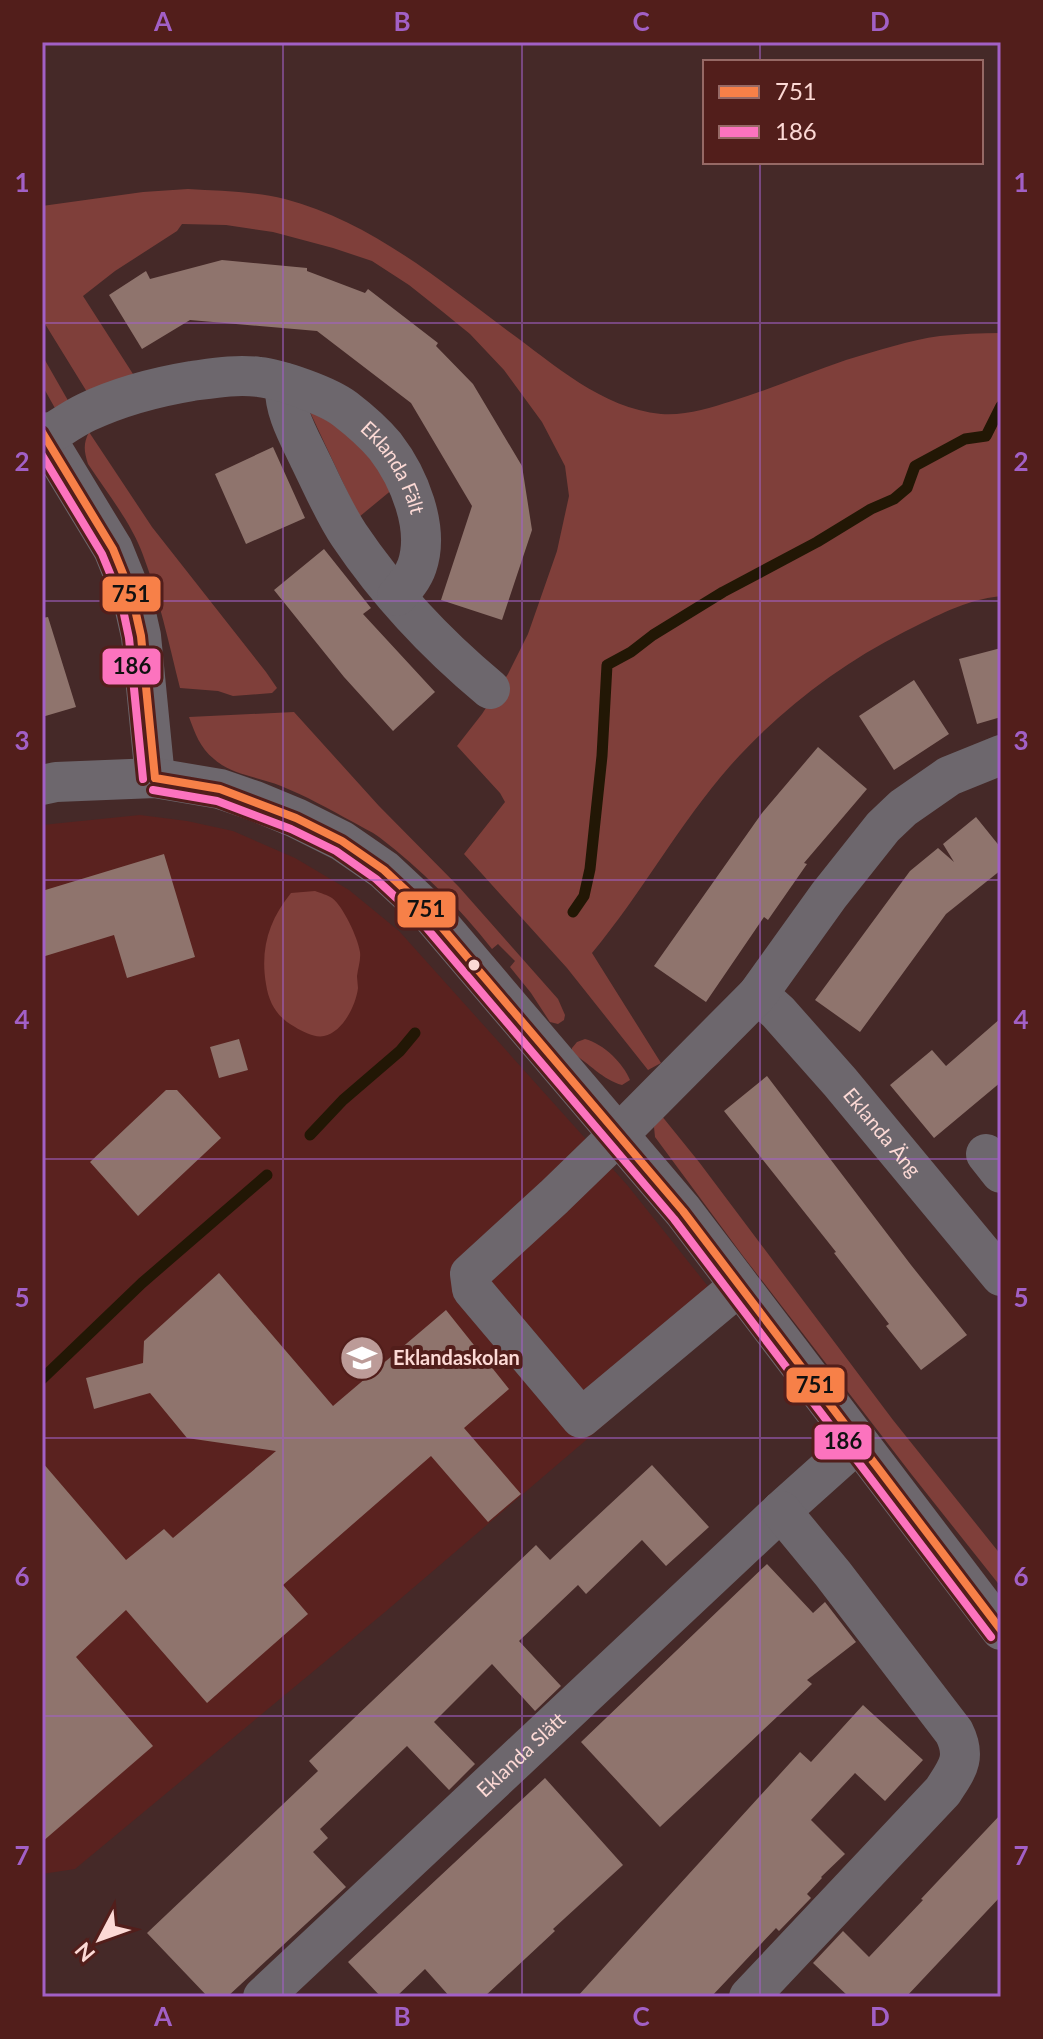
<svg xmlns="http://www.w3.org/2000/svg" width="1043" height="2039" viewBox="0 0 1043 2039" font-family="Lato,sans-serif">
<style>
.built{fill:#5a221f}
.green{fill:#7f3f3a}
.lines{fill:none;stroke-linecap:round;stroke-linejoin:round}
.stream{stroke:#221705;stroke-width:11}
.building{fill:#8f746d}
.minor{stroke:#6d676d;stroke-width:40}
.bus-1-casing{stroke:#521e1b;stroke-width:14}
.bus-2-casing{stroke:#521e1b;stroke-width:14}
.bus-1{stroke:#f78048;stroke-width:8}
.bus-2{stroke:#fc73be;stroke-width:8}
.grid{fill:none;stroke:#a260c6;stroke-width:2;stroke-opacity:0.55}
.bus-dot{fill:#fcd9d5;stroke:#521e1b;stroke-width:3}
.labels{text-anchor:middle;stroke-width:8;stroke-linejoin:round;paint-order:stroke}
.street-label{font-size:20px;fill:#fcd9d5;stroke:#521e1b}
.poi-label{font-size:20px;font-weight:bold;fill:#fcd9d5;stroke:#521e1b;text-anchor:start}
.line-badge{stroke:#521e1b;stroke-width:3}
.pale-badge-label{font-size:22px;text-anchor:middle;font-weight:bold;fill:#111}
.neatline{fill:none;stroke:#a260c6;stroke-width:3}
.grid-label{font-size:26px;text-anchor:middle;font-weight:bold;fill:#a260c6}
</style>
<rect width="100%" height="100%" fill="#452928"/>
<!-- built -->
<path class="built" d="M140,815L187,821L233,831L295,858L349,890L399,931L628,1186L726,1309L640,1394L385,1612L75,1869L42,1874V825Z"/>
<!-- green -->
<path class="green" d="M188,189C220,191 254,191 285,199C369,221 440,280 508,331C554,364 601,408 661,414C685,416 710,408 732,401C771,389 808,373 846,360C877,351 909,340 940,336C960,334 981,333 1001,333V596C964,600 937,616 904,632C839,665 779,711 730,766C679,824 642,893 592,953L661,1063L648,1070L567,968L464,854L505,802L500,793L457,746L482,714L508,674L528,634L557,551L569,496L565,466L542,422L504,370L470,334L443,312L409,285L372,261L333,248L273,232L226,225L182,224L177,231L115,271L83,296L133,374L87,392L42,319V206L143,192Z
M42,355L70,404L56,410L42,385Z
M317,406L399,484L359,517L310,412Z
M89,432L152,527L266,672L277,688L272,693L233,696L218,691L180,688C169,644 159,597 143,555C131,522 107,493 88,464C84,451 83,444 89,432Z
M294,712L379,806L459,887L558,999L565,1015L564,1020L558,1024L550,1022L531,993L510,967L515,961L498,944L492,949C460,908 421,869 379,837C371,831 361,827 353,822C329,809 306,796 281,786C259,777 232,775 214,759C200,748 195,733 189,717Z
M315,891C320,893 328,895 332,898C343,906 358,938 360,952C361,960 358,968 357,976C357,977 358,987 358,988C356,1005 343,1032 324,1036C315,1038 303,1032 295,1027C278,1018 269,1004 266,984C260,949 269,920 291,893Z
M585,1039C604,1044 623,1063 630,1080L622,1085C603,1080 589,1063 572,1053V1048L577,1042Z
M661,1115L699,1162L893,1420L1001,1555V1587L912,1475L743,1256L655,1137L654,1127Z"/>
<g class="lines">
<!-- stream -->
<path class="stream" d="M573,912L584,896L590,869L602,756L607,665L631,652L653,635L723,592L817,542L871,509L894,499L907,488L915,466L965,439L986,436L1001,406
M310,1135L343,1100L400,1051L415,1033
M42,1379L142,1283L267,1175"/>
</g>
<!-- building -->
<path class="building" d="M222,260L307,268V271L365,293L368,289L438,343L436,346L473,384L522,466L532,530L502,620L441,600L472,506L411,403L317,331L190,320L142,349L109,295L146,271L150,279Z
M273,447L305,518L246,544L215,474Z
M324,549L371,608L363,614L435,692L393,731L344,677L274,590Z
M48,617L76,707L42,717V618Z
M1001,648V717L977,724L959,659Z
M914,680L949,734L894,770L859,716Z
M818,747L867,789L804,863L807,864L768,920L764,917L706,1002L654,966L762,813Z
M976,817L1001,848V870L946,914L860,1032L815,1000L910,871L938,848L954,862L943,844Z
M164,854L195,957L127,978L114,935L42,957V891Z
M1001,1018V1082L934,1138L890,1085L932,1050L946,1066Z
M239,1039L248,1070L219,1078L210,1047Z
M767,1076L911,1265L967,1335L921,1370L886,1326L889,1324L834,1253L836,1252L724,1111Z
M166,1090H177L221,1138L138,1216L90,1162Z
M219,1273L333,1406L446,1310L509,1389L464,1428L521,1494L488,1522L431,1456L283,1585L308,1614L207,1703L126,1610L76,1657L153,1746L42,1842V1462L126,1560L164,1529L173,1538L276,1451L187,1438L150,1393L94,1409L86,1378L143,1363L144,1341Z
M652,1465L709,1527L666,1566L642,1540L586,1594L578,1585L519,1641L561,1686L535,1711L492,1664L434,1722L475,1764L449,1790L407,1746L320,1829L328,1838L313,1852L346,1887L227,1997H208L147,1933L318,1771L309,1761L536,1545L550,1560Z
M767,1564L813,1613L825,1602L856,1642L807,1680L812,1684L660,1827L581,1742Z
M863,1705L923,1760L885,1801L855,1773L811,1820L845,1854L821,1877L822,1878L807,1894L811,1898L779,1931L776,1928L711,1997H577L800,1752L811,1762Z
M545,1778L623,1865L553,1929L555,1931L484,1997H450L425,1969L396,1997H381L348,1962Z
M1001,1814V1896L906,1997H849L813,1963L843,1931L869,1957L923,1900L921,1899Z"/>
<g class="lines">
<!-- minor -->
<g class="minor">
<path d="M285,383C283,409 298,435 309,458C322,484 333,511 349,535C388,593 436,644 490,689"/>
<path d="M42,432L113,549L132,596L141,636L155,778"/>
<path id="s1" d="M45,437C59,429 72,419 87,412C121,396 156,387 192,381C214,378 237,374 259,377C280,379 328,396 345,409C358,419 374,433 385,446C409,477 430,528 417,566C413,578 405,587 397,596"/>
<path d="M42,785L56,782L155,778L220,789L255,801L296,818L342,841L384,870L428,911L683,1211L1001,1630"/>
<path id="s2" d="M758,994L778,1012L840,1082L1001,1276"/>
<path d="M986,1154L1001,1173"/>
<path d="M739,1286L581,1418L472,1289L470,1274L554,1197L619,1134L758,994L829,895L883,827L903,808L949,776L1001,755"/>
<path id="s3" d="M263,1997L781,1511L858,1442"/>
<path d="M749,1997L943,1791C957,1769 967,1758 954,1732L833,1574L781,1511"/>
</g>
<!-- bus-1 casing -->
<g class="bus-1-casing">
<path id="bus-1" d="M42,432L113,549L132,596L141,636L155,778
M155,778L220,789L296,818L342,841L384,870L428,911L683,1211L1001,1630"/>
</g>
<!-- bus-2 casing -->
<g class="bus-2-casing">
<path id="bus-2" d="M42,455L102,554L121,600L129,638L143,779
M153,790L217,801L291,829L336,851L376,879L419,919L674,1219L991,1637"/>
</g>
<!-- bus-1 -->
<use href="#bus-1" class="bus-1"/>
<!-- bus-2 -->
<use href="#bus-2" class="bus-2"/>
</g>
<!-- grid -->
<path class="grid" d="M283,42V1997M522,42V1997M760,42V62M760,162V1997M42,323H1001M42,601H1001M42,880H1001M42,1159H1001M42,1438H1001M42,1716H1001"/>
<!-- icons -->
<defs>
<g id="school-disc" transform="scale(2.3)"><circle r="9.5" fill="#bc9b98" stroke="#521e1b"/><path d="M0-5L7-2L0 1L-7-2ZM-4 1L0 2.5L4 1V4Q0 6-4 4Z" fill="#fff"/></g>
</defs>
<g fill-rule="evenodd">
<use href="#school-disc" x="362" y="1358"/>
</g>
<!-- markers -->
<circle class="bus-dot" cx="474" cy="965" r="7"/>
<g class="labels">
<!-- street labels -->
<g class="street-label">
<text dy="7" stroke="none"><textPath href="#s1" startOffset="396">Eklanda Fält</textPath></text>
<text dy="7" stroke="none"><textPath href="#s2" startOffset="186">Eklanda Äng</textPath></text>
<text dy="7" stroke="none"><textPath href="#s3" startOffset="354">Eklanda Slätt</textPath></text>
</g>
<!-- poi labels -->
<g class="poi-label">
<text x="393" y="1365">Eklandaskolan</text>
</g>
</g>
<g class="line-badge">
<rect x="101" y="575" width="61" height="38" rx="8" fill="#f78048"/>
<rect x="101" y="647" width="61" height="39" rx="8" fill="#fc73be"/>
<rect x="396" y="890" width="61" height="39" rx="8" fill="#f78048"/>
<rect x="785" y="1366" width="61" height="38" rx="8" fill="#f78048"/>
<rect x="813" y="1423" width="60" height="38" rx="8" fill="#fc73be"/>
</g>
<g class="pale-badge-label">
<text x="131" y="602">751</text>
<text x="132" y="674">186</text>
<text x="426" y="917">751</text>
<text x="815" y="1393">751</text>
<text x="843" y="1449">186</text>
</g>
<!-- border -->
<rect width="1043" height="2039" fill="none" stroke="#521e1b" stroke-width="88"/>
<!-- legend -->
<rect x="703" y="60" width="280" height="104" fill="#521e1b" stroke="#966965" stroke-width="2"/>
<rect x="719" y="86" width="40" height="12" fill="#f78048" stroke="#966965" stroke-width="2"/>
<text x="775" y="100" font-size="24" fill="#fcd9d5">751</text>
<rect x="719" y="126" width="40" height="12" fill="#fc73be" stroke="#966965" stroke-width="2"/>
<text x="775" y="140" font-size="24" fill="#fcd9d5">186</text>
<!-- north arrow -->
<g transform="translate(100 1939) rotate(229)" stroke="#521e1b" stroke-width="6" paint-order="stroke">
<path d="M0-6L14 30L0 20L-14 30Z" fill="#fcd9d5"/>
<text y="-12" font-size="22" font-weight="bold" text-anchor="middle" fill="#fcd9d5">N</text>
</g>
<rect x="44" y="44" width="955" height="1951" class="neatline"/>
<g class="grid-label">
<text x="163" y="31">A</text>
<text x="402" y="31">B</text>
<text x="641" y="31">C</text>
<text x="880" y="31">D</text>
<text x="22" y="192">1</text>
<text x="1021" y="192">1</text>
<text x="22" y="471">2</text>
<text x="1021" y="471">2</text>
<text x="22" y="750">3</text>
<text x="1021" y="750">3</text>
<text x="22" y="1029">4</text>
<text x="1021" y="1029">4</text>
<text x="22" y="1307">5</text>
<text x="1021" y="1307">5</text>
<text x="22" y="1586">6</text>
<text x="1021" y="1586">6</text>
<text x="22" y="1865">7</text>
<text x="1021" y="1865">7</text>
<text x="163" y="2026">A</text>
<text x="402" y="2026">B</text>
<text x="641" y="2026">C</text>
<text x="880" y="2026">D</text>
</g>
</svg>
